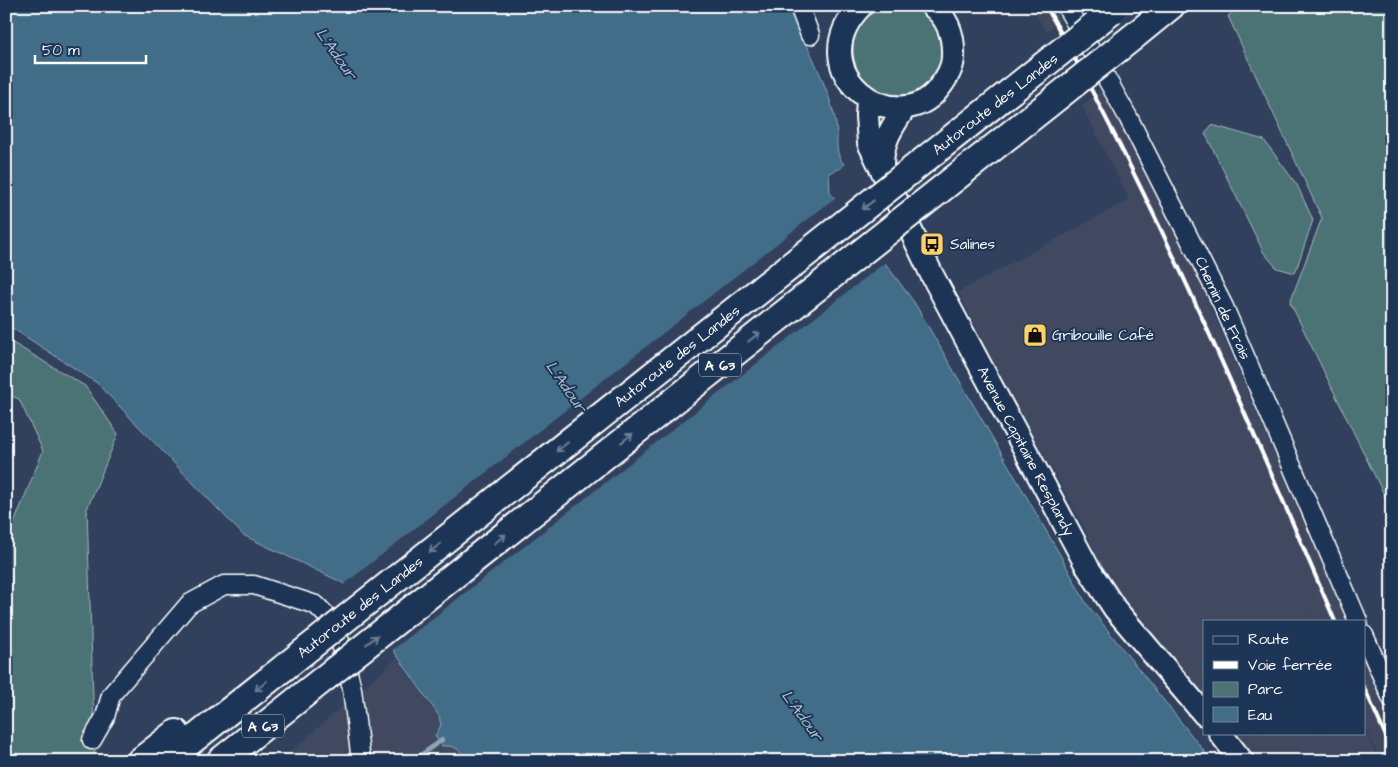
<svg xmlns="http://www.w3.org/2000/svg" width="1398" height="767" viewBox="0 0 1398 767" font-family="'Architects Daughter',sans-serif">
<style>
.built{fill:#3f4a61}
.green{fill:#4c7274;stroke:#a6b8ba}
.water{fill:#426d88;stroke:#8ea7b8}
.pier{fill:#31415d}
.lines{fill:none;stroke-linecap:round;stroke-linejoin:round}
.stream{stroke:#8ea7b8;stroke-width:4.5}
.minor-casing{stroke:#fff;stroke-width:21}
.major-casing{stroke:#fff;stroke-width:26}
.highway-casing{stroke:#fff;stroke-width:30}
.minor{stroke:#1d3557;stroke-width:18}
.major{stroke:#1d3557;stroke-width:22}
.highway{stroke:#1d3557;stroke-width:26}
.rail{stroke:#fff;stroke-width:4}
.highway-bridge-casing{stroke:#fff;stroke-width:30;stroke-linecap:butt}
.highway-bridge{stroke:#1d3557;stroke-width:26}
.oneway{stroke:#6c7c92}
.labels{text-anchor:middle;stroke-width:4;stroke-linejoin:round;paint-order:stroke}
.shield{fill:#1d3557;stroke:#bbc2cd;stroke-width:1}
.shield-label{font-size:14px;font-weight:bold;fill:#fff}
.street-label{font-size:15px;fill:#fff;stroke:#1d3557}
.poi-label{font-size:15px;fill:#fff;stroke:#1d3557;text-anchor:start}
.water-label{font-size:16px;font-style:italic;fill:#b3c5cf;stroke:#1d3557}
</style>
<rect width="100%" height="100%" fill="#31415d"/>
<filter id="ink" filterUnits="userSpaceOnUse"><feTurbulence type="fractalNoise" baseFrequency=".02" numOctaves="2"/><feDisplacementMap in="SourceGraphic" scale="10" xChannelSelector="R" yChannelSelector="G"/><feConvolveMatrix kernelMatrix="1 2 1 2 8 2 1 2 1" color-interpolation-filters="sRGB"/></filter>
<g filter="url(#ink)">
<!-- built -->
<path class="built" d="M1031,6H1058L1065,17L1046,32Z
M1103,88L1190,260L1347,621H1317L1309,606L1316,621H1204V699L1143,626L1118,593L1101,566L1082,523L1006,387L958,292L1129,200L1082,106Z
M397,658L469,761H280Z
M1364,660L1392,723V761H1381L1364,724Z
M1364,729L1379,761H1256L1233,733H1364Z"/>
<!-- green -->
<path class="green" d="M853 50a45 45 0 1 1 90 0a45 45 0 1 1-90 0Z
M1242,6H1392V511L1290,302L1322,218L1228,16Z
M1212,125L1264,140L1297,185L1313,220L1295,273L1277,268L1264,253L1205,133Z
M6,339L85,386L118,434L87,509L95,761H37L6,752V543L43,451L19,399L6,394Z"/>
<!-- water -->
<path class="water" d="M6,6H789C804,41 830,88 836,124C839,139 833,152 844,164L841,168L829,173L830,193L846,211L914,302L1059,553L1086,603L1212,761H468C460,750 456,745 442,746L435,736L441,725L439,716L351,589L341,582L243,535L97,383L6,324Z"/>
<!-- pier -->
<path class="pier" d="M836,197L887,261L390,652L349,591L342,586Z"/>
<g class="lines">
<!-- stream -->
<path class="stream" d="M412,761L442,740"/>
<!-- minor casing -->
<g class="minor-casing">
<path id="minor" d="M799,6L810,35
M1066,6L1128,117L1224,307L1358,621
M1364,635L1392,699
M92,740L105,717L111,695L189,604L224,585H254L316,605L334,623L343,651L352,689L361,761"/>
</g>
<!-- major casing -->
<g class="major-casing">
<path id="major" d="M861,6C797,71 896,143 939,88C946,79 953,68 953,57C954,37 949,19 932,6
M868,99L867,116L869,143L932,275L1088,568L1115,609L1204,714
M882,167C882,140 891,129 905,107
M1220,733L1242,761"/>
</g>
<!-- highway casing -->
<g class="highway-casing">
<path id="highway" d="M1133,37L1171,6
M140,761L176,733
M166,761L286,666
M220,761L307,692"/>
</g>
<!-- minor -->
<use href="#minor" class="minor"/>
<!-- major -->
<use href="#major" class="major"/>
<!-- highway -->
<use href="#highway" class="highway"/>
<!-- rail -->
<path class="rail" d="M1046,6C1157,204 1245,413 1335,621
M1364,687L1392,750"/>
<!-- highway-bridge casing -->
<g class="highway-bridge-casing">
<path id="highway-bridge" d="M286,666L1112,11
M307,692L1133,37"/>
</g>
<!-- highway-bridge -->
<use href="#highway-bridge" class="highway-bridge"/>
</g>
<!-- one-way arrows -->
<defs><path id="oneway-shaft" d="M-6 0H5M1.5-3L5.5 0L1.5 3" fill="none" stroke-width="1.6" stroke-linecap="round" stroke-linejoin="round" transform="scale(1.25)"/></defs>
<g class="oneway">
<use href="#oneway-shaft" transform="translate(868 205) rotate(142)"/>
<use href="#oneway-shaft" transform="translate(754 337) rotate(-38)"/>
<use href="#oneway-shaft" transform="translate(627 438) rotate(-38)"/>
<use href="#oneway-shaft" transform="translate(562 447) rotate(142)"/>
<use href="#oneway-shaft" transform="translate(500 539) rotate(-38)"/>
<use href="#oneway-shaft" transform="translate(435 548) rotate(142)"/>
<use href="#oneway-shaft" transform="translate(372 640) rotate(-38)"/>
<use href="#oneway-shaft" transform="translate(261 686) rotate(141)"/>
</g>
</g>
<!-- icons -->
<defs>
<g id="bus-square" transform="scale(1.25)"><rect x="-9" y="-9" width="18" height="18" rx="4" fill="#ffd166" stroke="#1d3557"/><path d="M-5-6H5V4H4V6H2V4H-2V6H-4V4H-5ZM-3.5-4V0h7V-4ZM-3.5 1.2v1.5H-2V1.2ZM2 1.2v1.5H3.5V1.2Z" fill="#111"/></g>
<g id="shop-square" transform="scale(1.25)"><rect x="-9" y="-9" width="18" height="18" rx="4" fill="#ffd166" stroke="#1d3557"/><path d="M-5-2.5h2.3a2.7 3.5 0 0 1 5.4 0H5L5.5 6h-11ZM-1.5-2.5h3a1.5 2.3 0 0 0-3 0Z" fill="#111"/></g>
</defs>
<g fill-rule="evenodd">
<use href="#bus-square" x="932" y="244"/>
<use href="#shop-square" x="1035" y="335"/>
</g>
<g class="labels">
<!-- shield labels -->
<g class="shield">
<rect x="699" y="353.5" width="42" height="23" rx="4"/>
<rect x="242" y="714.5" width="42" height="23" rx="4"/>
</g>
<g class="shield-label">
<text x="720" y="370">A 63</text>
<text x="263" y="731">A 63</text>
</g>
<!-- street labels -->
<g class="street-label">
<text transform="translate(995 104) rotate(-38)" y="5">Autoroute des Landes</text>
<text transform="translate(1223 308) rotate(65)" y="5">Chemin de Frais</text>
<text transform="translate(677 356) rotate(-38)" y="5">Autoroute des Landes</text>
<text transform="translate(1026 451) rotate(62)" y="5">Avenue Capitaine Resplandy</text>
<text transform="translate(360 607) rotate(-38)" y="5">Autoroute des Landes</text>
</g>
<!-- poi labels -->
<g class="poi-label">
<text x="950" y="249">Salines</text>
<text x="1052" y="340">Gribouille Café</text>
</g>
<!-- water labels -->
<g class="water-label">
<text transform="translate(337 53) rotate(55)" y="6">L'Adour</text>
<text transform="translate(567 386) rotate(55)" y="6">L'Adour</text>
<text transform="translate(803 715) rotate(54)" y="6">L'Adour</text>
</g>
</g>
<!-- margin -->
<rect width="1398" height="767" fill="none" stroke="#1d3557" stroke-width="25"/>
<rect x="12" y="12" width="1373" height="742" fill="none" stroke="#fff" stroke-width="2" filter="url(#ink)"/>
<!-- legend -->
<rect x="1203" y="620" width="162" height="115" fill="#1d3557" stroke="#77869a"/>
<rect x="1213" y="636" width="25" height="8" fill="#1d3557" stroke="#77869a"/>
<text x="1248" y="644" font-size="15" fill="#ffffff">Route</text>
<rect x="1213" y="661" width="25" height="8" fill="#ffffff" stroke="#77869a"/>
<text x="1248" y="670" font-size="15" fill="#ffffff">Voie ferrée</text>
<rect x="1213" y="682" width="25" height="15" fill="#4c7274" stroke="#77869a"/>
<text x="1248" y="694" font-size="15" fill="#ffffff">Parc</text>
<rect x="1213" y="707" width="25" height="15" fill="#426d88" stroke="#77869a"/>
<text x="1248" y="720" font-size="15" fill="#ffffff">Eau</text>
<!-- scale -->
<path d="M35 55v8h111v-8" fill="none" stroke="#ffffff" stroke-width="2.5"/>
<text x="42" y="55" font-size="15" fill="#ffffff" stroke="#1d3557" stroke-width="4" paint-order="stroke">50 m</text>
</svg>
